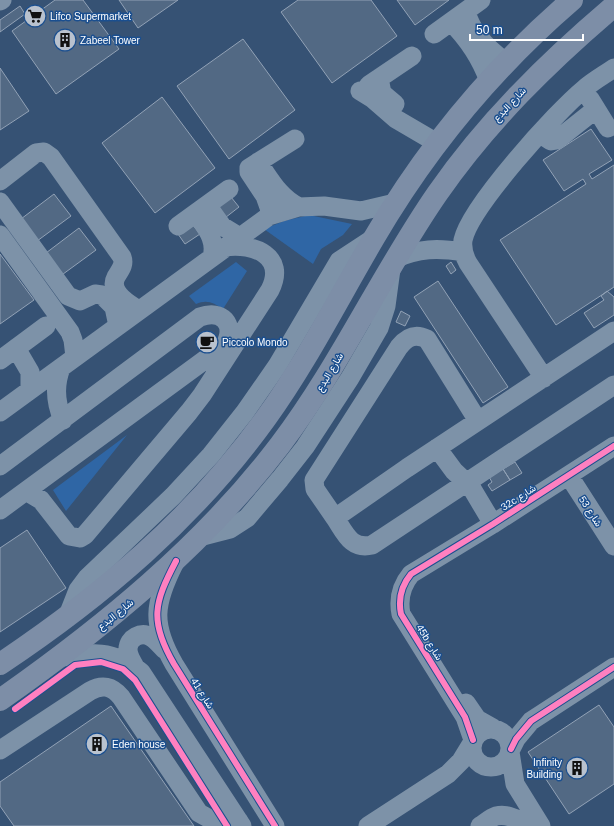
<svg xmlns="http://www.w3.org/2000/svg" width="614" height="826" viewBox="0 0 614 826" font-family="Arial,Vazirmatn,sans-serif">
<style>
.green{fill:#2f66a5}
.building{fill:#526984;stroke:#92a2b6}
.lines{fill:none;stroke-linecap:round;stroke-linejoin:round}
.minor{stroke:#7d92a8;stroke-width:19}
.major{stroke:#7d8ea7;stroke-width:22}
.cycleway-casing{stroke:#1b4f8f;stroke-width:8}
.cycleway{stroke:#ff80c0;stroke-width:6}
.labels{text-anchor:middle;stroke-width:3;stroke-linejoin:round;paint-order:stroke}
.poi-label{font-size:10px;fill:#fff;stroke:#1b4f8f;text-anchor:start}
.street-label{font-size:10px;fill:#fff;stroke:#1b4f8f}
</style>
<rect width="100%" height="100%" fill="#365274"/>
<!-- green -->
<path class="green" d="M309,215L352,224L343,235L321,249L313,264L264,229L284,221Z
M236,262L247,271L223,309C214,303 207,299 196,304L189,296Z
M127,435L66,511L53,490Z"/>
<!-- building -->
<path class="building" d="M55,0H83L119,49L56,94L12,31Z
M119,0H178L138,28Z
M298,0H371L397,36L332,83L281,12Z
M397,0H449L415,25Z
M20,6L25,14L0,32V20Z
M243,39L295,110L229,159L177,86Z
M0,68L29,111L0,130Z
M162,97L215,168L155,213L102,143Z
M591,129L612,160L589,174L592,179L614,165V287L556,325L500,240L586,184L583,179L564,191L543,160Z
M54,194L71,216L33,244L17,222Z
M231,197L239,207L221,221L213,210Z
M192,224L200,234L185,244L178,234Z
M79,228L96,250L59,277L42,256Z
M0,254L34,300L0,324Z
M451,262L456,270L451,274L446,266Z
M438,281L508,387L483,403L414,297Z
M607,291L614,297V315L594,328L584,313L604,300L601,296Z
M401,311L410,316L405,326L396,322Z
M515,462L522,473L510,480L503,469Z
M503,469L510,480L492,491L488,485L492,482L489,477Z
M27,530L66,588L0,632V548Z
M599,705L614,727V784L569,814L528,752Z
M111,706L194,826H14L0,806V782Z"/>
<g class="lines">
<!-- minor -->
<path class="minor" d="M0,1L2,0
M466,11C471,32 489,50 506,62
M451,22C467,38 481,59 489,81
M434,34L481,0
M379,78L382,93L395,104
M369,85L412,56
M360,91L373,99L396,119L437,143
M590,99L608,128
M540,134L551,141L557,140L596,109
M258,162C270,179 279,197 299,207
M0,181L36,153L44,152L51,157L122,257C125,265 120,270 116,277C108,292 129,304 139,310
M0,202L68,296L80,301L95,294L102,295L114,307L118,326
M207,205L222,226L240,237
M196,213C205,227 217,239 212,257
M269,216L270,210L265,196L249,172V168L295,139
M178,226L229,189
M0,235L70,332L73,340L75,357
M395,259C418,248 439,248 463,252
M614,331L407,468L335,518C345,533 351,550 372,545L614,385
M16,348L30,372V390
M0,360L46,326
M61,368C54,386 55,402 63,420
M544,378L468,263C464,256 462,248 463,240C470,207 556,112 584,89C593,81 604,75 614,68
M0,412L269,216L299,207L324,206L361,211L395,203
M437,448L454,471L471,487L493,524
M0,466L200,317C222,309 236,324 225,345
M569,476L614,546
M26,491L41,500L69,536L80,538L85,535L189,412L202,395L270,290C287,256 254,243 225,247
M0,510L225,345L234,341
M335,518L315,489L314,480L399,347C407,337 415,333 427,339L478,421
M199,537L230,529L247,518L280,479L305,447L350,378L379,328L386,306L391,269
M174,564C154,604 151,624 174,664L275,826
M67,618L78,590L87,578L173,496L211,455L245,412L277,366L339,261L374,238
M58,658C91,652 113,649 141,672L242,826
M135,667C132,661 128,656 128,649C128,638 141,631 151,637C156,640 161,646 165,650
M466,703L477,719L493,728
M472 748a19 19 0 1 1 38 0a19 19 0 1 1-38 0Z
M473,740L465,717L401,614C398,599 401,586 411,574L493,524L614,446
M511,749L516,739L531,721L614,667
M0,750L90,691C102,684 112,686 121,697L199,813L210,819L239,821
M510,752L515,784L541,826
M368,826L448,774L461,761L472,743
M480,826C485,823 490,818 496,816C513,812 516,826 535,818"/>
<!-- major -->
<path class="major" d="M0,664C102,596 194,518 266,418C307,361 338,299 374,238C426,149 493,68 572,0
M0,700C104,627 203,546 280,445C340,366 381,275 437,194C487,122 548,62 614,6"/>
<!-- cycleway casing -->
<g class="cycleway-casing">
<path id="cycleway" d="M176,561C154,603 149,621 174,664L275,826
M15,709L75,665L101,662L123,669L135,680L227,826
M473,740L465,717L401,614C398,599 401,586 411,574L493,524L614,446
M511,749L516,739L531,721L614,667"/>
</g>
<!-- cycleway -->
<use href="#cycleway" class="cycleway"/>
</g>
<!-- icons -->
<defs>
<g id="supermarket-disc" transform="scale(1.15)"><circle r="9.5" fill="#b9c2ce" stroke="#1b4f8f"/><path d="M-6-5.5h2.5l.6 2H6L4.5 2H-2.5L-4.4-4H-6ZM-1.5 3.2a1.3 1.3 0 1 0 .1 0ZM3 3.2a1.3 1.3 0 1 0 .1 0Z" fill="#111"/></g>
<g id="building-disc" transform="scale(1.15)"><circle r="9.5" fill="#b9c2ce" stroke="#1b4f8f"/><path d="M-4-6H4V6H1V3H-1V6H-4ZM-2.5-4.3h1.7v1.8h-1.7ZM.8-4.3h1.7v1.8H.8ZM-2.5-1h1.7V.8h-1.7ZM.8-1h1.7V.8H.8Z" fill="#111"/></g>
<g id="cafe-disc" transform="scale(1.15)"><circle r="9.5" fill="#b9c2ce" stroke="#1b4f8f"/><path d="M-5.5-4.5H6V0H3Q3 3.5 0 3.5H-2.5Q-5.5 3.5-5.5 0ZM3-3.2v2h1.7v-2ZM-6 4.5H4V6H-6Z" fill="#111"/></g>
</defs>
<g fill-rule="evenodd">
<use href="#supermarket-disc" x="35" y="16"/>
<use href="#building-disc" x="65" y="40"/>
<use href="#cafe-disc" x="207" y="342"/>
<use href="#building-disc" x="97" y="744"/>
<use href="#building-disc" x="577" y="768"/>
</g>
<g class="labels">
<!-- poi labels -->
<g class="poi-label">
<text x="50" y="20">Lifco Supermarket</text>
<text x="80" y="44">Zabeel Tower</text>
<text x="222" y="346">Piccolo Mondo</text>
<text x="112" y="748">Eden house</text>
<text x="562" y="766" text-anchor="end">Infinity<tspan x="562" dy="12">Building</tspan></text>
</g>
<!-- street labels -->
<g class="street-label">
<text transform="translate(509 104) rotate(-47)" y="4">شارع البدع</text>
<text transform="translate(329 372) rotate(-59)" y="4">شارع البدع</text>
<text transform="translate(518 497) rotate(-33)" y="4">32c شارع</text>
<text transform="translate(591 511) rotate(57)" y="4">شارع 53</text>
<text transform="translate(115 614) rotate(-39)" y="4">شارع البدع</text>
<text transform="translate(430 642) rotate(58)" y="4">45b شارع</text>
<text transform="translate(203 693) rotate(58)" y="4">شارع 41</text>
</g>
</g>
<!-- scale -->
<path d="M470 34v6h113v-6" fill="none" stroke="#ffffff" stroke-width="2"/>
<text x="476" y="34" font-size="12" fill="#ffffff" stroke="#1b4f8f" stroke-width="3" paint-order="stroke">50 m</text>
</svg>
